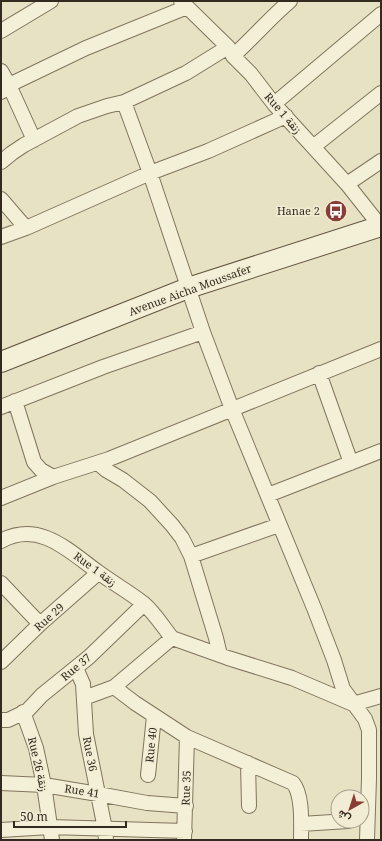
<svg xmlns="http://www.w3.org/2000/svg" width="382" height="841" viewBox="0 0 382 841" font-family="'Noto Serif',Vazirmatn,serif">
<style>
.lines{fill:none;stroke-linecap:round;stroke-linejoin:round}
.street-casing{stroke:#81745d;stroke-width:16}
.secondary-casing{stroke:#635540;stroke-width:22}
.street{stroke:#f4efd7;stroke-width:14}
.secondary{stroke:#f4efd7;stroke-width:20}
.labels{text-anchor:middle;stroke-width:3;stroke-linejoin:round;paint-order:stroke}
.street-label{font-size:11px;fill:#332b1f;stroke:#f1ecd3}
.poi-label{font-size:11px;fill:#332b1f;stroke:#f1ecd3;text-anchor:end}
</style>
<rect width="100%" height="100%" fill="#e8e2c5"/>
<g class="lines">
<!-- street casing -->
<g class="street-casing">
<path id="street" d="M181,1L228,47L233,56L251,74L274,104L347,184L381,227
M1,31L51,1
M233,56C253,38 270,18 290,1
M1,71L9,85L34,140
M1,92L9,85L86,48L187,7
M124,102L150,173L203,332L232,409L314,608L334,660L343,689L365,719L369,730V778L367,840
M274,104L381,14
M313,147L381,93
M1,162L12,153L24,145L78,116L107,106L124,102L186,73L228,47
M347,184L381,161
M1,199L26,228
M1,237L26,228L150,173L208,151L286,116
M319,373L351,463
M15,401L34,462L41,470L53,477
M1,407L103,367L203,332
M98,463L106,470L123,480L150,501L172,525L182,538L191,556L216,638L220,655
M268,495L381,451
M1,498L53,477L109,459L381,349
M1,541C39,520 69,551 98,572C113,583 129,592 143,603C155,613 163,627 172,638
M191,556L279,525
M1,583L40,624
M172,638L228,658L292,678L353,704L381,696
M1,662L40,624L98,573
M76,668L83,684L86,734L105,829L106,840
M114,687L135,703L187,737L293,783C303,795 301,824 301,840
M84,698L114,687L172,638
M23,712L36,748L44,785L52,840
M1,720H8L27,711L42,695L89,657L144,604
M248,763L249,806
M148,775L154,716
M1,783L44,785L98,794L147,803L186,806
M301,824L348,821
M1,830L50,827L185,831
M184,840L187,737"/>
</g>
<!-- secondary casing -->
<g class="secondary-casing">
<path id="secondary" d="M1,362L188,288L381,226"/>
</g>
<!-- street -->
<use href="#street" class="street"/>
<!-- secondary -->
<use href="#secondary" class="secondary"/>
</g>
<!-- icons -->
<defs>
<g id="bus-disc" transform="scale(1.15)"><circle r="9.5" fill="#893d34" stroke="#f1ecd3"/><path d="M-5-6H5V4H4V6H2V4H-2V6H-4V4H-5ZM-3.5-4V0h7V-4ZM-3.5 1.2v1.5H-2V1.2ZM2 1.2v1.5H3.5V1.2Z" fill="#fff"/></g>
</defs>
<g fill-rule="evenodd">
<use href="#bus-disc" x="336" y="211"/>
</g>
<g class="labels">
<!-- street labels -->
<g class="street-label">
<text transform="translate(283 113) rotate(49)" y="4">Rue 1 زنقة</text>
<text transform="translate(190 290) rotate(-20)" y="4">Avenue Aicha Moussafer</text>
<text transform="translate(95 569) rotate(36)" y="4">Rue 1 زنقة</text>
<text transform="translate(49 617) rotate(-42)" y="4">Rue 29</text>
<text transform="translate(76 667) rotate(-40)" y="4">Rue 37</text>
<text transform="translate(151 745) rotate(-84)" y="4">Rue 40</text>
<text transform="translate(90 754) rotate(79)" y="4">Rue 36</text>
<text transform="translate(38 764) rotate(77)" y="4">Rue 26 زنقة</text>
<text transform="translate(186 788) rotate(-88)" y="4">Rue 35</text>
<text transform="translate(82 791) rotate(9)" y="4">Rue 41</text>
</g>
<!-- poi labels -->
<g class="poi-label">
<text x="320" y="215">Hanae 2</text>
</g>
</g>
<!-- border -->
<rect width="382" height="841" fill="none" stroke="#332b1f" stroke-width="4"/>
<!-- north arrow -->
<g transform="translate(350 809) rotate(219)"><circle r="19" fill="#f1ecd3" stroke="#a59f8b"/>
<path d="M0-3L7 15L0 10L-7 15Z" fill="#893d34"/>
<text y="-6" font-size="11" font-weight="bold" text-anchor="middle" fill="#332b1f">ش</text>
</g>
<!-- scale -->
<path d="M14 821v6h112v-6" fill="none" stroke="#332b1f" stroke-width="2"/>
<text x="20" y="821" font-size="12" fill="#332b1f" stroke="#f1ecd3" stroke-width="3" paint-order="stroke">50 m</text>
</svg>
